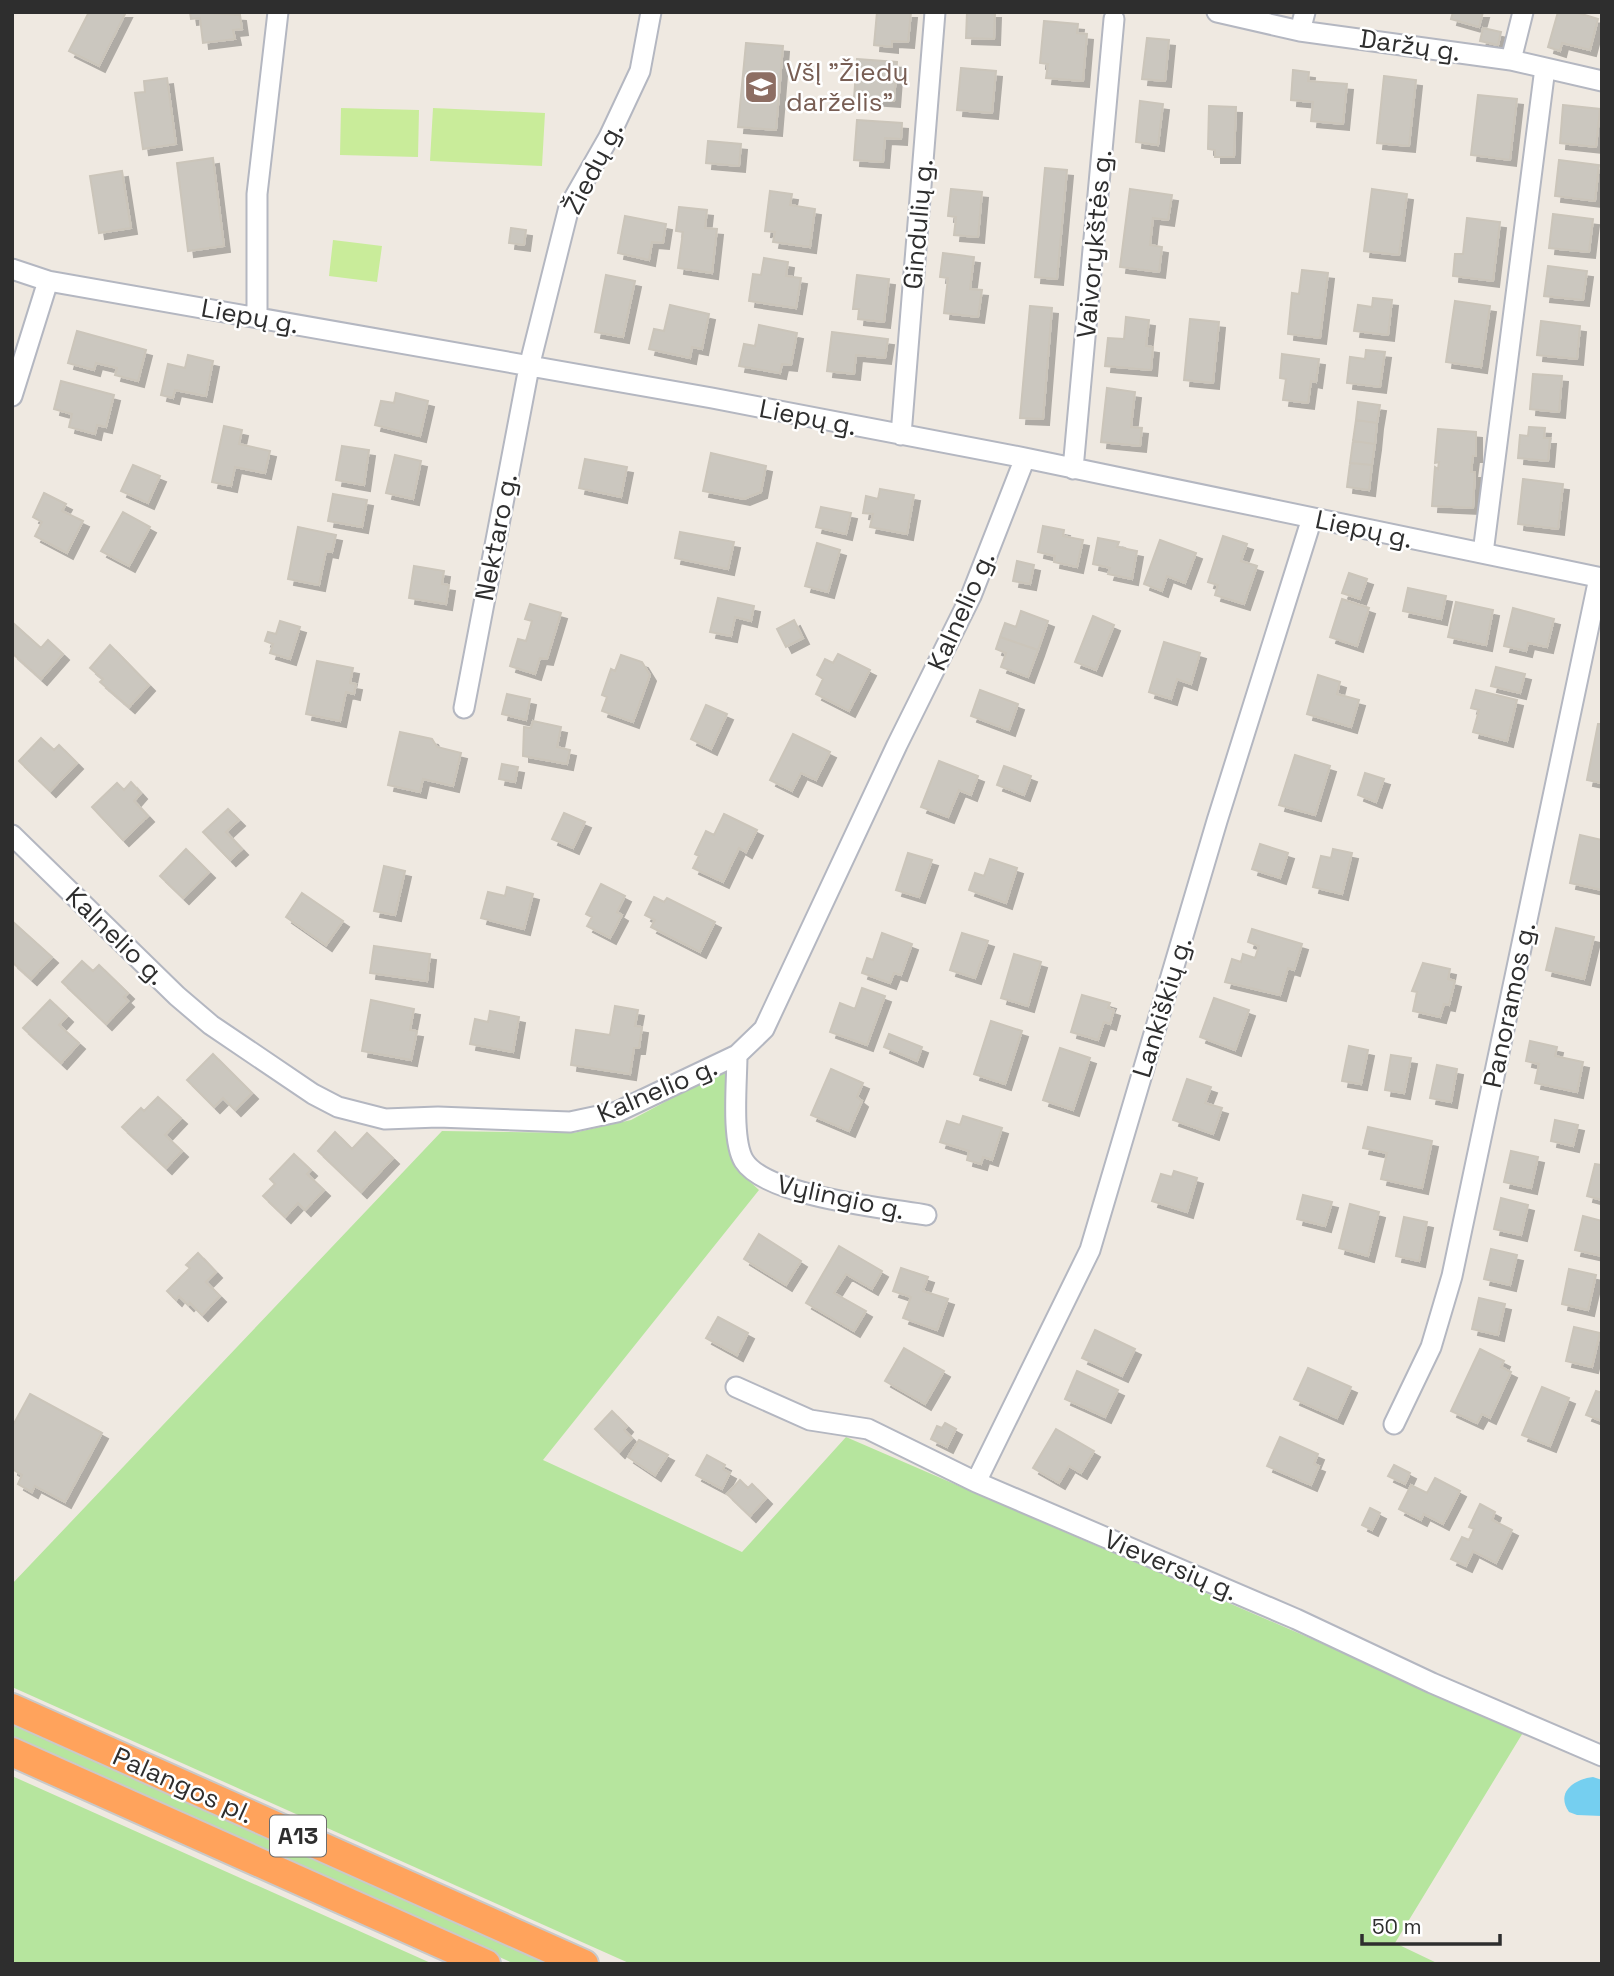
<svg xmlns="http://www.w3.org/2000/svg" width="1614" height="1976" viewBox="0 0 1614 1976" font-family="'Space Grotesk',sans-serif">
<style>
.green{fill:#b6e59e}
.pitch{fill:#c9ec9a}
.water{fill:#75cff0}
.building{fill:#cbc7bf;stroke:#cbc5ba;stroke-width:2;filter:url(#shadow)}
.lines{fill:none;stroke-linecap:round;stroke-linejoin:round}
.minor-casing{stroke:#b4b7c1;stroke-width:23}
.highway-casing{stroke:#c9c9c9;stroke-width:32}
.minor{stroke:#fff;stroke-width:19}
.highway{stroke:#ffa35c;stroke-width:28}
.labels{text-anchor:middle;stroke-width:5;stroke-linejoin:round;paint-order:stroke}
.shield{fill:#fff;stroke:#6d6d6d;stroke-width:2}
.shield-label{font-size:24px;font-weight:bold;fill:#2e2e2e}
.street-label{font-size:26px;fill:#2e2e2e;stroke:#fff}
.education-label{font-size:26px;fill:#785e54;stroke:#fff;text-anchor:start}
</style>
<defs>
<filter id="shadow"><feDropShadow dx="6" dy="6" stdDeviation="0" flood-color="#0004"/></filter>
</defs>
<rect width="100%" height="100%" fill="#efe9e1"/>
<!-- green -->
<path class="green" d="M723,1071H732L727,1133L736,1169L759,1190L543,1460L742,1552L846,1437L1524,1731L1395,1943L1439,1964H631L12,1687V1584L442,1131L573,1133L631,1120Z
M12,1723L553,1964H515L12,1741Z
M12,1776L433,1964H12Z"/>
<!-- pitch -->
<path class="pitch" d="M341,108L419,110L418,157L340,155Z
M433,108L545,113L542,166L430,161Z
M333,240L382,246L377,282L329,276Z"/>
<!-- water -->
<path class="water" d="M1593,1777L1602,1780V1816L1577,1815L1569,1812C1555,1792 1575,1779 1593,1777Z"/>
<!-- building -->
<path class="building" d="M89,12H126L99,66L69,51Z
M190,12L240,15L242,29L233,30L235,39L203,43L200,18L191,19Z
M877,12H911L908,42L892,41V47L874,45Z
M967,12H995L994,39L966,38Z
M1453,12H1483L1479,27L1451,19Z
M1558,12H1575L1598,19L1590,50L1562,43L1560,51L1548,47Z
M1044,21L1078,24L1077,33L1087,34L1083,81L1046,78L1048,64L1040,63Z
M1483,28L1501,32L1498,45L1480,41Z
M1147,38L1169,40L1165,81L1142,79Z
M746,43L783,46L776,130L738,127Z
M857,59L897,62L894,101L854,98Z
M961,68L996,71L992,113L957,110Z
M1293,70L1309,72L1308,81L1347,84L1343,124L1311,121L1313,102L1291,100Z
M1384,76L1416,80L1409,146L1377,143Z
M167,78L176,144L143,149L135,93L145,92L144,81Z
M1478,95L1517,99L1510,160L1471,155Z
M1140,101L1163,104L1158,145L1136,142Z
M1563,105L1600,109L1596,147L1560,143Z
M1209,106L1236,107L1234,157H1215V150L1208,149Z
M857,120L902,123L901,139L885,138L883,162L854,160Z
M708,141L741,144L739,166L706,163Z
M213,158L224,246L188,251L177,163Z
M1559,160L1599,165L1595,201L1555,196Z
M1045,168L1067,170L1057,279L1035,277Z
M122,171L131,228L99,233L90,176Z
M951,189L982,192L978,237L954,235L956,217L948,216Z
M1130,189L1172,195L1168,220L1153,218L1150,245L1162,247L1159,272L1120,267Z
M1372,189L1407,194L1399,255L1364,251Z
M770,191L792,194L790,205L815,209L810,247L773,242L775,232L765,231Z
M679,207L707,210L705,228L717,229L712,273L678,268L683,232L676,231Z
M1553,214L1593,219L1589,252L1549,248Z
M625,216L666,224L663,243L652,242L649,260L618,253Z
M1467,218L1500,222L1493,281L1453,276L1455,254H1463Z
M511,228L526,230L524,245L509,243Z
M943,253L974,257L970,289L982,290L978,317L944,313L948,278L940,277Z
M764,258L788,262L786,276L801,278L796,308L749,301L753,274L761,275Z
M1548,266L1587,271L1583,300L1544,296Z
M1302,270L1328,273L1320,338L1288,334L1292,293L1299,294Z
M606,275L635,281L623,337L595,332Z
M857,275L889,279L884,322L858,319L859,309H853Z
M1373,298L1392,300L1388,335L1354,331L1358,305L1372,307Z
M1455,301L1490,306L1481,367L1446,362Z
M670,305L709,314L702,349L692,347L690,358L649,349L654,329L664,331Z
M1030,306L1052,308L1043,419L1020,418Z
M1126,317L1149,320L1146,346L1153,347L1151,370L1105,366L1108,338L1124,339Z
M1190,319L1219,322L1213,383L1184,380Z
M1541,321L1580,326L1577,359L1537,355Z
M759,325L797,333L791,365L782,364L780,373L739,366L744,344L755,346Z
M77,331L146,350L138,381L115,375L117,368L96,363L94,370L68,363Z
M832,332L888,339L885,358L856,355L854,374L827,371Z
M1366,350L1385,352L1380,387L1347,383L1350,357L1365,359Z
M1282,354L1319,359L1316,382L1311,381L1308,403L1283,400L1286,379L1280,378Z
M188,355L213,361L206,396L175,390L173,398L161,395L168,364L185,368Z
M1533,374L1562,376L1559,412L1530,409Z
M61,381L114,395L106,427L97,425L95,434L69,427L72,414L54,409Z
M1107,388L1135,392L1131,427L1142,428L1140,446L1101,442Z
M396,393L428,401L420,436L375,425L381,401L394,403Z
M1358,402L1380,405L1377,423L1356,420Z
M1356,420L1377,423L1375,444L1353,441Z
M224,426L242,430L239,444L270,451L265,473L235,467L231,486L212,482Z
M1529,427L1545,428L1544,438H1550L1548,461L1518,458L1520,435L1528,436Z
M1438,429L1476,432V456H1473L1471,472H1475L1473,508L1432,506L1435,467L1438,469L1439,462L1435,463Z
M1353,441L1375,444L1372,465L1350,463Z
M342,446L369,450L364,485L336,480Z
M711,453L766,466L761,492L744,499L703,491Z
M395,455L421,461L413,499L386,493Z
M585,459L627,467L621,497L579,488Z
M1350,463L1372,465L1369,490L1347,487Z
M133,465L160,476L148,503L121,491Z
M1523,479L1563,484L1558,529L1518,524Z
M880,489L914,495L907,534L870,527L873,514L863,513L866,496L878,499Z
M44,493L66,504L62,511L83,521L67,553L35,536L42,522L33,517Z
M333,494L367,500L362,527L328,521Z
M821,507L851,513L846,534L816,527Z
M123,512L150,527L129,566L101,551Z
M1043,526L1064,530L1063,536L1083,540L1077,567L1054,562L1055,556L1038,552Z
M298,527L336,535L332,552L326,551L319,585L288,579Z
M680,532L734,542L728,569L675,558Z
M1223,536L1247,544L1241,561L1257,566L1244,604L1215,595L1218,585L1208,582Z
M1098,538L1119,542L1117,547L1137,551L1132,579L1108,574L1110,568L1093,564Z
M1160,540L1196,553L1185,583L1167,576L1162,591L1144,584Z
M817,543L840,550L828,592L805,586Z
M1017,561L1034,565L1030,584L1013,581Z
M414,566L444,571L442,584L449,585L446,604L409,598Z
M1349,573L1367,579L1360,599L1342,593Z
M1408,588L1446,596L1441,619L1403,611Z
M718,598L754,606L751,621L735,617L731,636L710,632Z
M1342,599L1369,608L1357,646L1330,637Z
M1456,602L1493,610L1486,645L1448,637Z
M530,604L561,613L547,659L540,658L535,674L510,666L518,639L526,641L532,621L525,619Z
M1513,608L1554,619L1547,647L1528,643L1526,651L1504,646Z
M1021,611L1048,621L1038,650L1000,637L1005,623L1016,627Z
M1093,616L1114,625L1096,670L1075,662Z
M794,620L803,638L786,647L777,629Z
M280,621L300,627L290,659L270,653L273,644L265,641L268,632L276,634Z
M12,622L41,648L48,640L63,654L41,679L12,653Z
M1000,637L1038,650L1028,677L1001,667L1006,653L996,649Z
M1164,642L1200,653L1191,684L1177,679L1171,699L1149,692Z
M110,645L149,685L129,707L100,682L103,679L90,668Z
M838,654L870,670L849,711L816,694L823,679L817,675L825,659L833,663Z
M621,655L642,662L650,675L633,722L602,711L607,697L602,695L611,669L615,671Z
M317,661L353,668L350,683L356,684L354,694L346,692L340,721L306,714Z
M1496,667L1525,674L1520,693L1491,686Z
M1318,675L1340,682L1337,694L1359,700L1351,727L1307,714Z
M980,690L1018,704L1009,730L971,716Z
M1476,690L1517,700L1507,741L1473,732L1479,710L1471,708Z
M507,694L530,699L526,720L502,714Z
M706,705L727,714L711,749L691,739Z
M533,721L561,727L557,747L570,750L567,764L523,756L524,727L531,728Z
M1598,724H1602V783L1587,780Z
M400,732L432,739L437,747L461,753L453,786L423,779L420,792L388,785Z
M793,734L830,752L816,780L801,773L792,791L770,780Z
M41,738L54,750L59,745L77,763L50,791L19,761Z
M1295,755L1330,766L1315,815L1279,805Z
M939,761L978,776L971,795L959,790L948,817L921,807Z
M502,764L518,767L515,782L499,779Z
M1004,766L1031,776L1024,795L997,785Z
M1365,773L1384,779L1376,802L1358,795Z
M131,782L141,793L134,801L148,816L123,840L92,807L117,783L124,790Z
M228,809L239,820L226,832L242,849L230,860L203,832Z
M564,813L585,822L573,848L552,839Z
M724,814L757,830L746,852L739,848L723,882L693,868L699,856L695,854L706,831L714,835Z
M1580,835L1602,840V890L1570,883Z
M1260,844L1288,853L1280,878L1252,869Z
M186,849L209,872L183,898L160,876Z
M1333,849L1352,853L1342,894L1313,887L1321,856L1331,858Z
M908,853L932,860L919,897L896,890Z
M990,859L1017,868L1006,903L969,890L975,873L984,876Z
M384,866L405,871L395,915L374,911Z
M601,884L625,896L617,912L622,915L610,938L587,926L592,917L586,914Z
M507,887L533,894L524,929L481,918L488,892L505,896Z
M302,893L343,921L326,945L286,917Z
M654,897L664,902L667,898L715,922L700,952L651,927L655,920L645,915Z
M12,921L52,957L31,979L12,962Z
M1556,928L1594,937L1584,979L1546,970Z
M1252,929L1302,944L1294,970L1288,968L1280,995L1225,982L1232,959L1241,962L1243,954L1255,958L1259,946L1248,942Z
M882,933L912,944L901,975L894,973L890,983L862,973L867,958L873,960Z
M962,933L988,941L975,978L950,970Z
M374,946L430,954L427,981L370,973Z
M1014,954L1041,962L1028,1006L1001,998Z
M82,961L93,971L99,965L128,993L124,997L128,1001L106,1024L62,982Z
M1423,963L1450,969L1448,979L1455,981L1449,1005L1444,1004L1440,1017L1413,1011L1417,992L1412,991Z
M862,988L885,996L867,1045L830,1032L840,1003L855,1009Z
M1082,995L1110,1003L1108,1008L1114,1010L1110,1024L1104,1022L1098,1040L1071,1032Z
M1214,998L1249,1010L1235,1050L1200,1037Z
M50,1000L67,1016L59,1025L79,1043L61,1063L23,1028Z
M371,1000L414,1009L410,1030L417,1031L411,1060L362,1051Z
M615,1006L638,1010L635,1026L642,1027L639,1048H634L630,1074L571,1065L576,1030L610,1035Z
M490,1011L519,1017L513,1052L470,1044L475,1019L488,1022Z
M991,1021L1022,1031L1005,1084L974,1074Z
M889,1034L922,1047L917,1061L884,1047Z
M1530,1041L1557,1047L1555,1056L1583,1062L1577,1092L1535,1083L1539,1064L1526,1061Z
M1349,1046L1368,1050L1361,1084L1342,1081Z
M1060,1048L1090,1058L1073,1110L1043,1100Z
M213,1054L252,1093L235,1110L223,1098L214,1107L187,1080Z
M1391,1055L1411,1058L1404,1093L1385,1090Z
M1437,1065L1457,1069L1451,1102L1430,1098Z
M831,1069L863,1083L857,1097L862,1101L849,1131L811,1115Z
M1187,1079L1211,1087L1205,1103L1222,1108L1213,1134L1173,1120Z
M158,1097L181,1118L165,1135L182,1151L166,1168L122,1127L141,1108L144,1111Z
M963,1116L1002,1128L992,1160L983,1157L981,1164L967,1160L969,1151L940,1142L947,1121L960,1125Z
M1555,1120L1578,1125L1573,1146L1551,1141Z
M1368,1127L1432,1141L1422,1188L1381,1179L1387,1153L1363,1148Z
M335,1132L352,1149L367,1133L393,1158L361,1192L318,1151Z
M1511,1151L1538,1157L1531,1188L1504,1182Z
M294,1154L311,1170L307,1174L324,1190L305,1210L298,1203L285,1217L263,1196L275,1184L270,1179Z
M1595,1164L1602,1165V1200L1587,1196Z
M1174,1171L1197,1178L1187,1212L1152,1201L1161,1174L1172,1177Z
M1303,1195L1332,1202L1325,1226L1297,1219Z
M1501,1198L1528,1205L1521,1235L1494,1229Z
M1350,1204L1379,1212L1368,1256L1339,1248Z
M1583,1216L1602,1221V1256L1575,1250Z
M1404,1217L1427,1222L1419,1261L1396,1256Z
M759,1234L801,1261L786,1285L744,1259Z
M839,1246L882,1271L872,1289L846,1274L834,1293L866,1311L854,1331L806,1303Z
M1491,1249L1517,1255L1510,1285L1484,1279Z
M198,1253L216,1272L206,1282L220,1296L202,1315L190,1303L188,1305L179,1296L176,1300L167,1291L190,1268L186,1265Z
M901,1268L928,1277L923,1291L948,1299L937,1330L903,1318L911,1297L893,1291Z
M1569,1269L1596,1275L1588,1310L1562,1304Z
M1479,1298L1505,1304L1498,1335L1472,1329Z
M718,1317L748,1333L737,1355L706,1338Z
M1574,1327L1600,1333L1592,1367L1566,1361Z
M1095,1330L1135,1349L1122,1376L1082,1358Z
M904,1348L944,1371L925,1404L885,1381Z
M1480,1349L1504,1361L1501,1367L1511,1372L1490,1418L1482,1414L1477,1423L1451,1411Z
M1308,1368L1351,1387L1337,1418L1294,1399Z
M1077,1371L1118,1390L1105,1417L1065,1399Z
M1542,1387L1569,1398L1550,1446L1522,1435Z
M1596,1391L1602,1393V1421L1586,1415Z
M30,1394L102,1433L65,1502L35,1486L32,1492L18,1484L22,1475L12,1469V1427Z
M612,1411L627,1426L624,1430L632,1438L619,1452L595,1429Z
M945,1423L956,1429L947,1447L931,1439L937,1426L942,1428Z
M1056,1429L1094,1451L1081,1473L1069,1466L1059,1483L1033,1468Z
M1280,1437L1318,1454L1314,1464L1319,1466L1311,1485L1267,1466Z
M639,1440L668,1455L655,1475L628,1457Z
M707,1455L725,1465L723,1469L730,1473L722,1489L696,1475Z
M1394,1465L1410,1473L1405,1484L1388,1476Z
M1435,1478L1460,1491L1443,1524L1424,1514L1421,1520L1399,1509L1411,1485L1427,1493Z
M740,1480L748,1488L752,1484L766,1498L750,1516L727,1494Z
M1480,1504L1495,1512L1492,1520L1512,1530L1496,1563L1473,1551L1466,1566L1451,1559L1462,1537L1469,1540L1474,1529L1469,1527Z
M1370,1508L1380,1513L1372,1530L1362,1525Z"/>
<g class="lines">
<!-- minor casing -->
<g class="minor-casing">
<path id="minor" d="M1217,12L1300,31L1511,60L1602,81
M1300,31L1305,12
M1511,60L1523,12
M12,269L48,281L712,398L1025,458L1602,578
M257,317V194L278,12
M12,396L48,281
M901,435L935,12
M1073,469L1114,19
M1483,553L1545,68
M464,708L529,367L569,207L609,137L640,71L651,12
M12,835L177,996L211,1025L313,1094L338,1107L385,1119L438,1117L570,1122L617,1112L737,1055L764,1029L897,745L971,596L1025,458
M737,1055C737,1081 731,1140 744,1161C766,1196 885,1208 926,1215
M736,1387L810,1420L868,1429L976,1482L1296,1619L1432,1683L1602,1756
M1394,1424L1431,1347L1452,1276L1599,578
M976,1482L1090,1250L1217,821L1312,518"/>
</g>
<!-- highway casing -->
<g class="highway-casing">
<path id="highway" d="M12,1708L584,1964
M12,1752L486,1964"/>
</g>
<!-- minor -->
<use href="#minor" class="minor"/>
<!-- highway -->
<use href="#highway" class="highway"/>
</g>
<!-- icons -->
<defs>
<g id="school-square" transform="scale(1.75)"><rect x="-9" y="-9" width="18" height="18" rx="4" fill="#8d6e63" stroke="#fff"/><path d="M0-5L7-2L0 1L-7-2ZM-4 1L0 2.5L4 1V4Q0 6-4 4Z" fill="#fff"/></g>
</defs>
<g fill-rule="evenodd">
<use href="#school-square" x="761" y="87"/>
</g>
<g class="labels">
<!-- shield labels -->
<rect class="shield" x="270" y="1815.5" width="56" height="41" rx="5"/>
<g class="shield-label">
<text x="298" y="1844">A13</text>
</g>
<!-- street labels -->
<g class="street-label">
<text transform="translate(1410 45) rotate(8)" y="9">Daržų g.</text>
<text transform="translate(593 168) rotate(-63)" y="9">Žiedų g.</text>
<text transform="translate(918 224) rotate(-85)" y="9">Gindulių g.</text>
<text transform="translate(1094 244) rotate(-85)" y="9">Vaivorykštės g.</text>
<text transform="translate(250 316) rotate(10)" y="9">Liepų g.</text>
<text transform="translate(808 417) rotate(11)" y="9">Liepų g.</text>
<text transform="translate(1364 529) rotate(12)" y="9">Liepų g.</text>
<text transform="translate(496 537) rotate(-79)" y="9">Nektaro g.</text>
<text transform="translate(961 611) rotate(-66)" y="9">Kalnelio g.</text>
<text transform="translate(116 936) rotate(44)" y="9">Kalnelio g.</text>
<text transform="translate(1509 1005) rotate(-78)" y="9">Panoramos g.</text>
<text transform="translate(1162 1007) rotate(-73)" y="9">Lankiškių g.</text>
<text transform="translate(657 1090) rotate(-23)" y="9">Kalnelio g.</text>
<text transform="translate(841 1197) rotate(12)" y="9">Vylingio g.</text>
<text transform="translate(1171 1565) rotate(23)" y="9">Vieversių g.</text>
<text transform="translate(183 1785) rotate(24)" y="9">Palangos pl.</text>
</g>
<!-- education labels -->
<g class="education-label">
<text x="786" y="81">VšĮ "Žiedų<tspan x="786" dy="30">darželis"</tspan></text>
</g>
</g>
<!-- border -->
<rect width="1614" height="1976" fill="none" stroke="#2e2e2e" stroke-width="28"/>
<!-- scale -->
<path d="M1362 1934v10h138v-10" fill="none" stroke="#2e2e2e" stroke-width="3.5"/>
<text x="1372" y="1934" font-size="21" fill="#2e2e2e" stroke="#ffffff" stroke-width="5" paint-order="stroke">50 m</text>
</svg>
